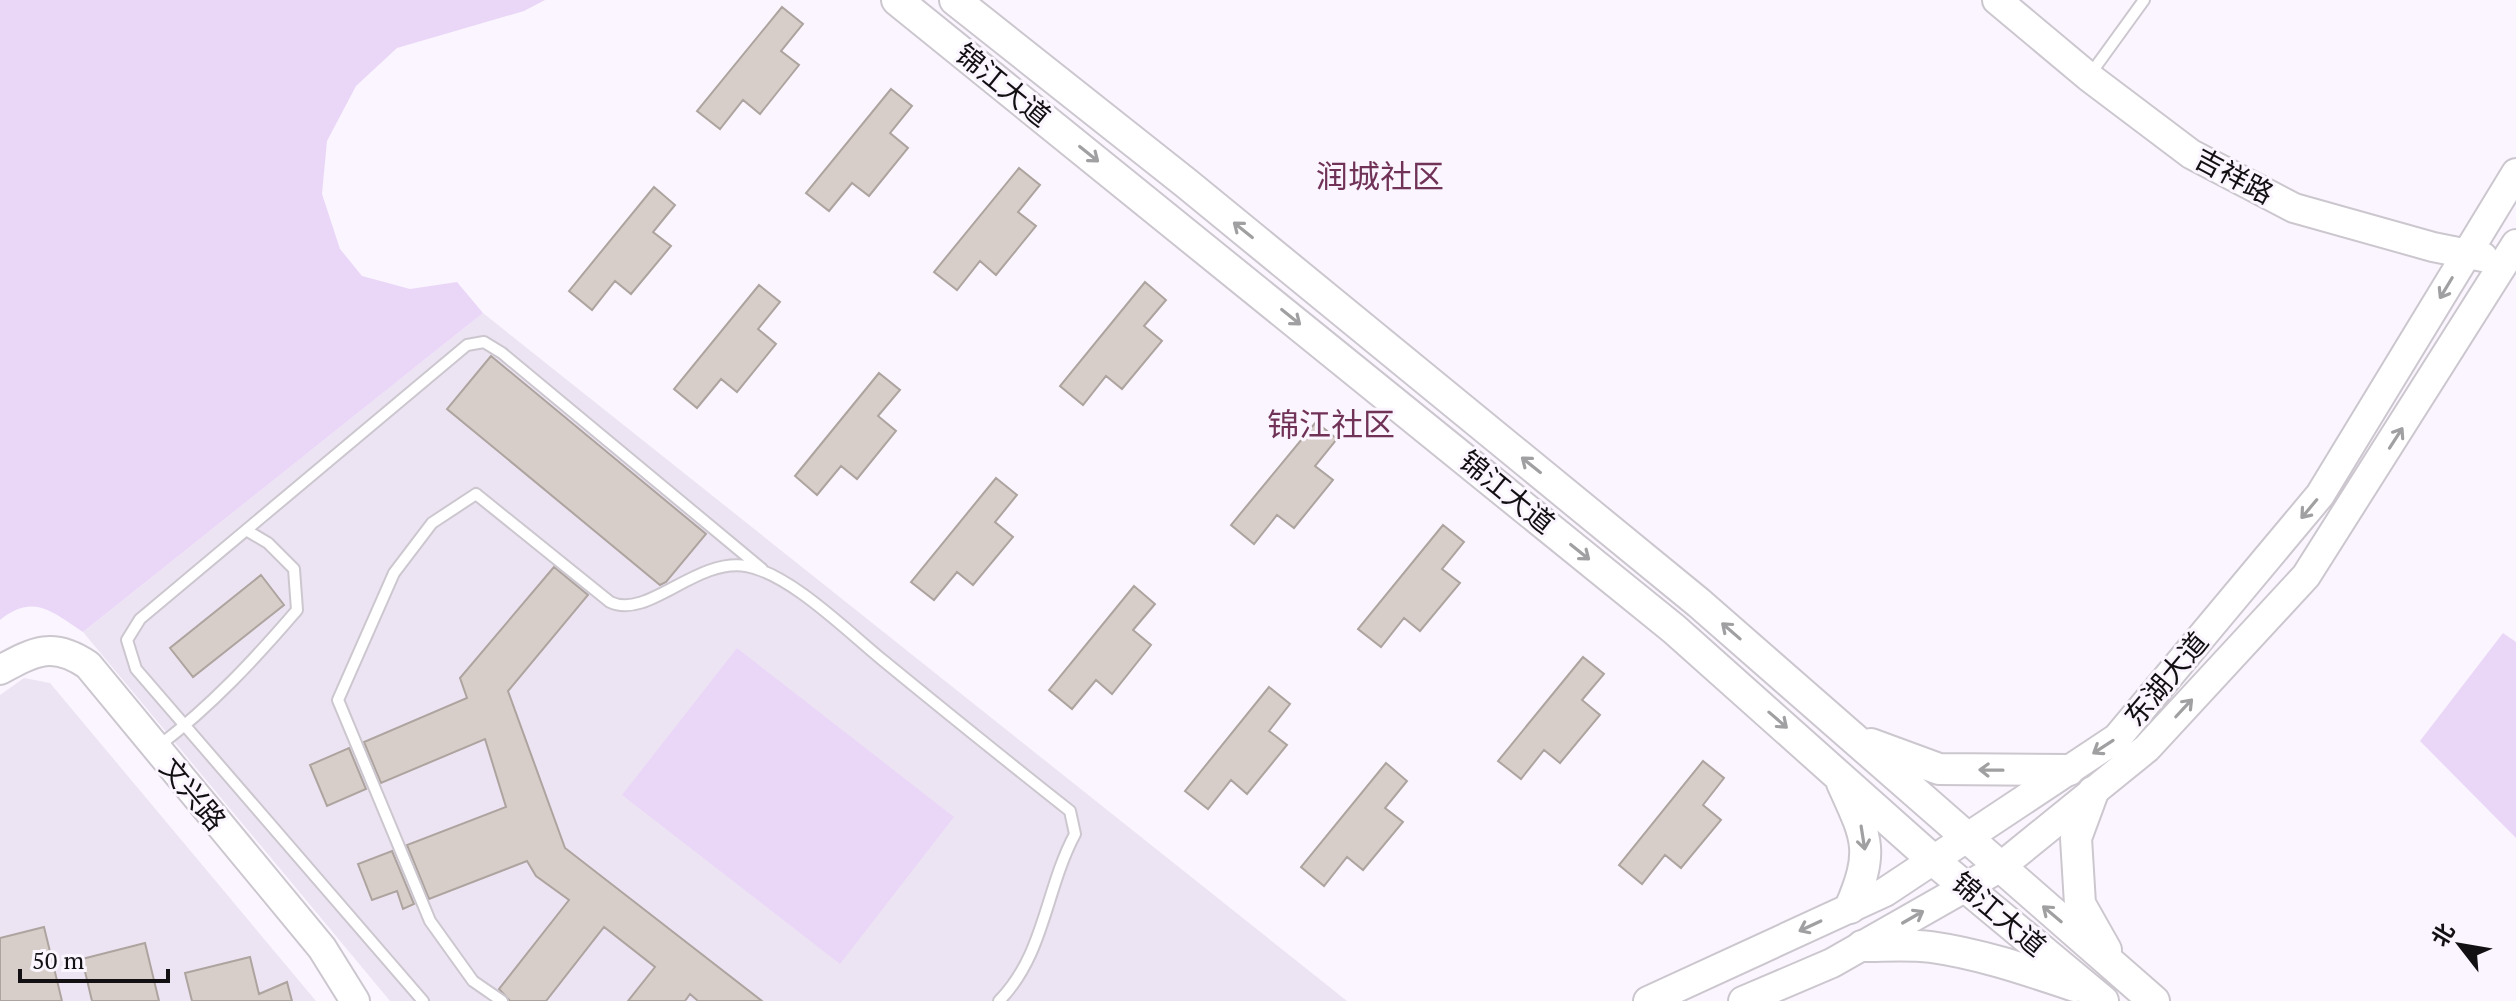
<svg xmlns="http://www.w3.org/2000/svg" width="2516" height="1001" viewBox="0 0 2516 1001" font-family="'PT Serif','Noto Sans SC',serif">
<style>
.built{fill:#ede4f3}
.green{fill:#ead7f8}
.building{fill:#d8cec9;stroke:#ada49f;stroke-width:2}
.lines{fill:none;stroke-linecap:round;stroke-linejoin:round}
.lane-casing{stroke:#ccc7cf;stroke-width:14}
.secondary-casing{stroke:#ccc7cf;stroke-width:32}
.primary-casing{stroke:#ccc7cf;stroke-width:34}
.lane{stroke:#fff;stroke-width:10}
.secondary{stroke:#fff;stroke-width:28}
.primary{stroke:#fff;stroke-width:30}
.oneway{stroke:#a09fa1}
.labels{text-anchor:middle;stroke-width:6;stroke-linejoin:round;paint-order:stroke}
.street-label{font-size:28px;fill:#121013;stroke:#faf5fe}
.quarter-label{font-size:32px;fill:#703257;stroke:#faf5fe}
</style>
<rect width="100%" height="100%" fill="#faf5fe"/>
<!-- built -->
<path class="built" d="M483,313L1347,1001H390L83,632Z
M24,678L50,683L316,1001H0V695Z"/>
<!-- green -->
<path class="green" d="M0,0H545L524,11L397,48L356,86L327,141L322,194L340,249L362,276L410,289L457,282L483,313L83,632C52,612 34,593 0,620Z
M2503,633L2516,642V838L2420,741Z
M737,648L954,817L840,964L622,795Z"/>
<!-- building -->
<path class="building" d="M782,7L803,24L781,51L799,65L760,114L743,100L720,129L697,111Z
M891,89L912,106L890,133L908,148L869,196L852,183L829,211L806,193Z
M1019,168L1040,185L1018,212L1036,226L996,275L980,261L957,290L934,272Z
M654,187L675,205L653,232L671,246L631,294L615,281L592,310L569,291Z
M1145,282L1166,300L1144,326L1162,341L1122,389L1106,376L1083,405L1060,386Z
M759,285L780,302L758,329L776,344L737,392L721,379L697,408L674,389Z
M491,356L706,534L666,582L660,585L447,409Z
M879,373L900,390L878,416L896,431L857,479L841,466L817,495L795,476Z
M1316,422L1337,439L1315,466L1333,480L1294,528L1277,515L1254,544L1231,525Z
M996,478L1017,495L995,522L1013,537L973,585L957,572L934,600L911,582Z
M1443,525L1464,542L1442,569L1460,583L1420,631L1404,618L1381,647L1358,629Z
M554,567L588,595L508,691L565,848L762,1001H698L690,994L685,1001H628L655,967L604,927L546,1001H510L499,989L569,900L536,876L527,861L429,899L407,845L506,807L485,739L381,783L364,742L467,698L460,678Z
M261,575L284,605L193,677L170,648Z
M1134,586L1155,604L1133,630L1151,645L1112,694L1096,680L1072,709L1049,690Z
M1583,657L1604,674L1582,700L1600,715L1560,763L1544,750L1521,779L1498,761Z
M1269,687L1290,704L1269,731L1287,745L1247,794L1231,780L1208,809L1185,791Z
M349,748L366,789L327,806L310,765Z
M1703,761L1724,778L1703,805L1721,820L1681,868L1665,855L1642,884L1619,865Z
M1386,763L1407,781L1385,808L1403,822L1363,870L1347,857L1324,886L1301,867Z
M392,851L414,904L403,909L397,891L372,900L358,864Z
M44,927L62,1001H0V938Z
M145,943L159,1001H92L82,959Z
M250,957L259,994L287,982L292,1001H192L185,973Z"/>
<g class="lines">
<!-- lane casing -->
<g class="lane-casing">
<path id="lane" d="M2089,76L2144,0
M160,745C212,705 254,660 297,610L294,569L268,543L246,530
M423,1001L136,669L127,640L140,619L467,345L484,342L502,353L762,569
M502,1001L473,981L430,921L338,700L394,573L432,523L476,494L610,602C648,620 695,558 746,566C791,574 849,633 885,662C946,712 1008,762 1070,811L1075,834C1045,890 1045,954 999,1001"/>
</g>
<!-- secondary casing -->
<g class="secondary-casing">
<path id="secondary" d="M1997,0L2089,77L2191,154L2294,208L2433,247L2483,257
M0,670C35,651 53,641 88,665L322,948L355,1001
M1648,1001L1885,892L2117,738L2320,495L2516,173
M1743,1001L1832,963L1999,868L2147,748L2306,576L2516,244"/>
</g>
<!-- primary casing -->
<g class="primary-casing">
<path id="primary" d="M897,0L1674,629L1933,860L2103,1001
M955,0L1186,183L1699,603L2154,1001
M1871,744L1939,769L2069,770
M1842,783C1867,838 1875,850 1850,908
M2093,792L2076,838L2080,904L2106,950
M1862,946C1885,946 1909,944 1931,947C1981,954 2027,970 2075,986"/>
</g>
<!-- lane -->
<use href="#lane" class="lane"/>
<!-- secondary -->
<use href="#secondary" class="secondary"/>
<!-- primary -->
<use href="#primary" class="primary"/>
</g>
<!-- one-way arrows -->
<defs><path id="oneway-shaft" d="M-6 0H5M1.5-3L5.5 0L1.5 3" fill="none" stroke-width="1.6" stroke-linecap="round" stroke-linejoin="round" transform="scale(2)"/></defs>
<g class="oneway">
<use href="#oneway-shaft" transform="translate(1089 154) rotate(39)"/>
<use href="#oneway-shaft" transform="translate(1243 230) rotate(-141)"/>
<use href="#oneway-shaft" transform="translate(2446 288) rotate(121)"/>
<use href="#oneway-shaft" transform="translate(1291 317) rotate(39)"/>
<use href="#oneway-shaft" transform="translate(2396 438) rotate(-57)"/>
<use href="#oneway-shaft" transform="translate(1531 465) rotate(-141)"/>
<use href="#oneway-shaft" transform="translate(2309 509) rotate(130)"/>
<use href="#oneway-shaft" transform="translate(1580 552) rotate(39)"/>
<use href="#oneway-shaft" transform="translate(1731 631) rotate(-139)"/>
<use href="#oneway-shaft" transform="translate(2184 708) rotate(-47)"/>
<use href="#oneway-shaft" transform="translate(1778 720) rotate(41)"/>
<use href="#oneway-shaft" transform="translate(2103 747) rotate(147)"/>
<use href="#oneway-shaft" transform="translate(1991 770) rotate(-179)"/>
<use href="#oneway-shaft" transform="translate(1863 838) rotate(81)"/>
<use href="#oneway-shaft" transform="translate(2052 914) rotate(-140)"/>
<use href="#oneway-shaft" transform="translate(1913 917) rotate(-30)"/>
<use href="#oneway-shaft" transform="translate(1810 926) rotate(155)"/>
</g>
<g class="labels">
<!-- street labels -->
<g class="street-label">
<text transform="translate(1003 85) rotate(39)" y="10">锦江大道</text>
<text transform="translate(2234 176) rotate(28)" y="10">吉祥路</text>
<text transform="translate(1507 492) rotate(39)" y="10">锦江大道</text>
<text transform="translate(2166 679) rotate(-50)" y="10">东湖大道</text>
<text transform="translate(193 794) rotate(50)" y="10">文兴路</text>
<text transform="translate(1999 914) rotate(40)" y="10">锦江大道</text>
</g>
<!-- quarter labels -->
<g class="quarter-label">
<text x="1380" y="188">润城社区</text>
<text x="1331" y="436">锦江社区</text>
</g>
</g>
<!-- north arrow -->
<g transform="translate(2460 945) rotate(301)" stroke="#faf5fe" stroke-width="6" paint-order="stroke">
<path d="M0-6L14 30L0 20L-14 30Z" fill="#121013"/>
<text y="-12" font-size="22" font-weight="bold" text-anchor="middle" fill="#121013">北</text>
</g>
<!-- scale -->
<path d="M20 969v12h148v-12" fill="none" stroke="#121013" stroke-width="4"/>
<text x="32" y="969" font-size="24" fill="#121013" stroke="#faf5fe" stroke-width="6" paint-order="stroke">50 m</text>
</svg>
